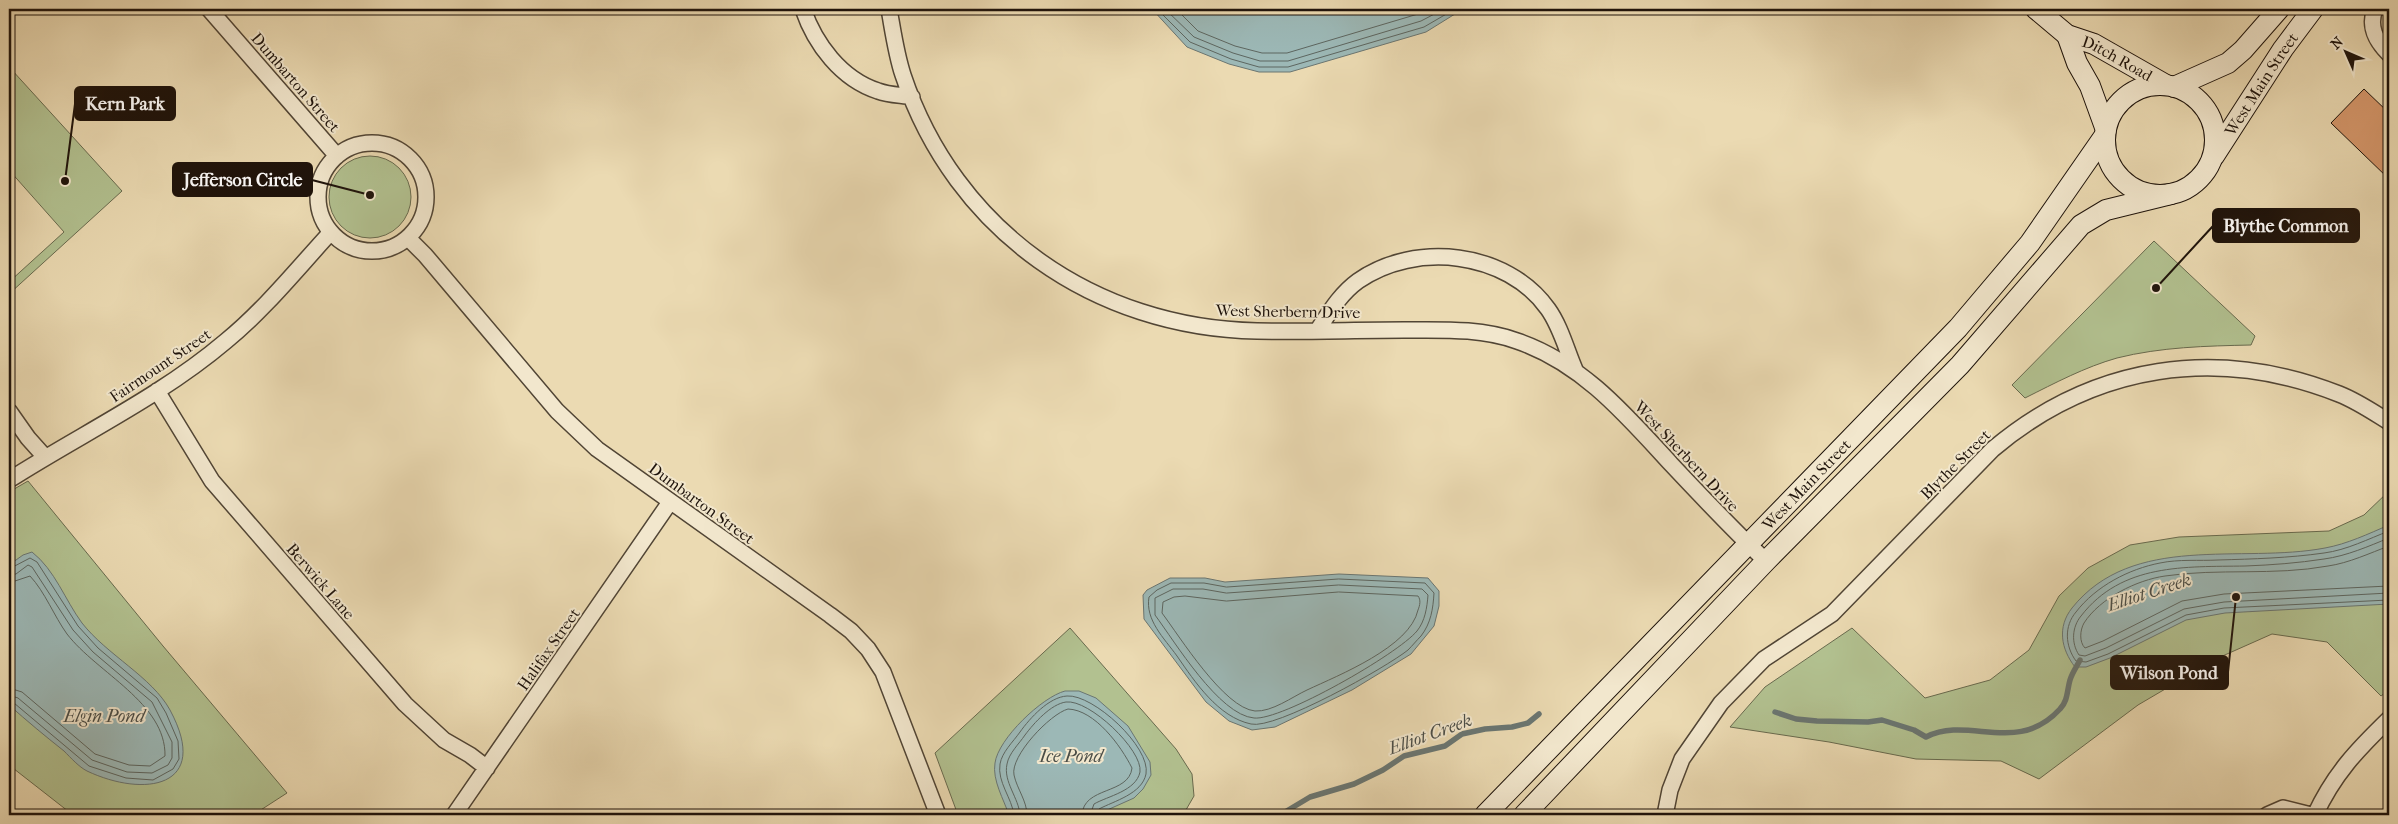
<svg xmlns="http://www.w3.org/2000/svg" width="2398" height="824" viewBox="0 0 2398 824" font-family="'IM FELL French Canon',serif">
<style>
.green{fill:#b2c190;stroke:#686a4e}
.water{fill:#9cb8b6;stroke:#6a7672}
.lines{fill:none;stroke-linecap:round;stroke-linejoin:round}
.shore{stroke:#5d6660;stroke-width:1}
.stream{stroke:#6a7672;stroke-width:5.5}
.building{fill:#d5976b;stroke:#1e130b}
.street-casing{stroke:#514535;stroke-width:18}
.secondary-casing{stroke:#1e130b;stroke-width:22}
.street{stroke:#f2e7cd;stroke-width:15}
.secondary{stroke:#f2e7cd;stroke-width:20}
.labels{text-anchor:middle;stroke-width:4;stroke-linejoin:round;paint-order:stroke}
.street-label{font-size:16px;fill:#1e130b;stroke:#f2e7cd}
.water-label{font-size:18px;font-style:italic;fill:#4a4d47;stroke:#f2e7cd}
.leader{fill:none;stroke:#1e130b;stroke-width:2}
.callout-dot{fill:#1e130b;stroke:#f2e7cd;stroke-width:2}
.callout{fill:#1e130b;stroke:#1e130b;stroke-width:2}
.callout-label{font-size:18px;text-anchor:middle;font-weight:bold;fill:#fff}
</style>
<rect width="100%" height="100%" fill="#ebdab2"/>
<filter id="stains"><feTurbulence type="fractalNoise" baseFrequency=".004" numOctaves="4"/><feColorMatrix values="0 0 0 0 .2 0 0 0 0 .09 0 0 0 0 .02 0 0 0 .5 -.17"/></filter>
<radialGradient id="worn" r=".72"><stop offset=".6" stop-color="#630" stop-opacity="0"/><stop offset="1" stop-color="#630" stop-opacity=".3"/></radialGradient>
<!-- green -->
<path class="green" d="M11,69L122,191L9,294V282L64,232L9,170V72Z
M329 197a41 41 0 1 1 82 0a41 41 0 1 1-82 0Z
M2154,241L2255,336L2251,345C2206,346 2161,347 2117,358C2085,367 2055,383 2025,398L2012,385Z
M28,481L163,646L287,793L253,815H73L9,765V492Z
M2389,491V690L2381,696L2327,642L2272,634L2218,658L2138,705L2039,779L2001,761L1916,759L1829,742L1730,727L1765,687L1852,628L1925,698L1990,680L2029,650L2059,596L2088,568L2130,545L2179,537L2329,531L2364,515Z
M1070,628L1176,749L1192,774L1194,796L1183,815H958L935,753Z"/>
<!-- water -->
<path class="water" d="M1152,9H1463L1426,32L1290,72H1259L1229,64L1187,47Z
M2389,525V604L2225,613L2186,620L2110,658L2086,667H2075C2061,649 2057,627 2072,608C2133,532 2241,564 2325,548C2347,544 2368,534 2389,525Z
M32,552C55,570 65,600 82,623C107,655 152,677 170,710C212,788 144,798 87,771C79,767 71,758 64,751C45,736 27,721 9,705V565L23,555Z
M1339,574L1428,578L1439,591V606L1434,626L1411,654L1352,690L1275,727L1252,730L1229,721L1206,702L1144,619L1143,595L1147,590L1170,578H1205L1225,582Z
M1065,691H1079L1096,698L1128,726L1150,762L1151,775L1143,789L1134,798L1096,815H1009C1004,800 992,780 995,763C998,739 1042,697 1065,691Z"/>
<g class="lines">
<!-- shore -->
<path class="shore" d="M1157,9L1190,42L1231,59L1259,67H1288L1424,27L1455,9
M1165,9L1194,37L1233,53L1260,61H1288L1421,21L1444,9
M1176,9L1198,31L1235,46L1262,53H1287L1418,14L1428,9
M2389,531C2368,539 2347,550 2324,553C2289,558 2253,559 2218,560C2199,561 2179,559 2160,563C2129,569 2096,586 2076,612C2064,626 2065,646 2076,661L2086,662L2108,654L2186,615L2224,608L2389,600
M2389,538C2369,546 2347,556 2324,559C2298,563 2272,565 2245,566C2185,567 2122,563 2081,616C2072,627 2071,643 2079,655L2085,656L2106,648L2184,609L2224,602L2389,593
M2389,546C2370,553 2349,563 2328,566C2274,576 2218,568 2165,576C2137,580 2100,598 2084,623C2080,630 2079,642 2085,648L2103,641L2182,601L2224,594L2389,586
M9,569L30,558L37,562L78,626L98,648L157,698L166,713L178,741L179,759L173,769L153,780L126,778L89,766L14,703L9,702
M9,575L16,574L28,565L32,567L73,630L93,652L152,702L172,742V758L168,765L152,773L127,772L92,760L18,698L9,695
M1339,579L1425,583L1434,593C1433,609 1431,623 1421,636C1417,640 1412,646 1408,650C1387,667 1275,730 1251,724C1218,717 1195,682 1177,656C1164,638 1145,620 1149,597L1157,590L1171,583H1204L1226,587Z
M9,583L30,576C45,592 54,616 67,634C97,673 166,703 165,756L150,766L129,765L95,754L22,692L9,688
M1339,585L1422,589L1428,595C1427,608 1425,621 1417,631C1398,654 1281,721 1254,718C1219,715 1175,642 1155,615V598L1173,589H1203L1226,593Z
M1339,592L1418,596C1421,600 1420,605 1418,610C1410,647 1339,675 1307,690C1292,697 1272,712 1255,711C1224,708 1180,637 1162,613L1163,602L1174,597L1185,596L1226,601Z
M1014,815C1012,798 997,782 1000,764C1002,752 1013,742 1020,732C1030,718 1049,697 1067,696C1093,694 1151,747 1146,774C1142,794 1114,801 1099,809L1096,815
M1020,815C1019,798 1003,782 1007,764C1009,753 1019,744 1025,735C1034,723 1051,704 1066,702C1089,699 1143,750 1140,772C1136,791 1108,796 1094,804L1090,815
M1027,815C1027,801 1017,789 1014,775C1010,756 1050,714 1068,709C1095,710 1121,746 1132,768C1129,795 1083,786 1082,815"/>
<!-- stream -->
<path class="stream" d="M1775,712L1796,719L1817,721L1868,722L1882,720L1914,730L1926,737C1969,715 2017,756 2060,709C2068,701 2067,690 2070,680C2072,673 2077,666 2080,660
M1280,815L1310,797L1354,784L1383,770L1404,756L1445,746L1462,734L1485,729L1512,727L1528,723L1539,714"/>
</g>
<!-- building -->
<path class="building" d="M2364,89L2389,113V179L2331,123Z"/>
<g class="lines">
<!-- street casing -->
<g class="street-casing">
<path id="street" d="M209,9L337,156
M803,9C815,44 841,79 878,91C889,95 901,95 912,97
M889,9C893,31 896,54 903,75C955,231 1095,328 1257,331C1306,332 1355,330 1404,330C1442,330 1481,328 1517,341C1582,363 1626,415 1671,464C1702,497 1733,530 1766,561
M2375,9C2368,27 2376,41 2389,54
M318 197a54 54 0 1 1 108 0a54 54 0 1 1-108 0Z
M408,238L425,255L557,411L597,449L830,615L851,631L868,649L883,672L938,815
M1317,331C1329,313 1340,294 1358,281C1415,241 1507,251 1548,309C1561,327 1567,352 1576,372
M157,391L212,481L405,704L444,740L470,755L487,768
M9,411L28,438L45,457
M9,480C81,434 160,397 226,341C265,309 297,269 331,232
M454,815L670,502
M1665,815L1670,790L1682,759L1721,703L1764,659L1832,614L1993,449C2094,364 2217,346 2339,394C2357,401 2373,412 2389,422
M2267,815L2283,808L2311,815
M2315,815C2334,774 2357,750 2389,719"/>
</g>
<!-- secondary casing -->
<g class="secondary-casing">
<g id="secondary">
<path id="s1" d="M2036,9L2067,35L2094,44L2166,85"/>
<path d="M2067,35L2077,63L2090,86L2106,130"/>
<circle cx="2160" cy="140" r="55"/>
<path d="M2174,87L2228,63L2243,50L2279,9"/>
<path id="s2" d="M2214,156L2283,49L2313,9"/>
<path id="s3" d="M1485,815L1958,328L2030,243L2105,135"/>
<path d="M1524,815L1766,561L1960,365L2081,225L2106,210L2171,194"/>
</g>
</g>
<!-- street -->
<use href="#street" class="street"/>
<!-- secondary -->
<use href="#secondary" class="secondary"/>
</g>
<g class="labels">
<!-- street labels -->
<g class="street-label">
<text dy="6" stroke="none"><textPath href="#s1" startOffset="96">Ditch Road</textPath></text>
<text transform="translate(296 82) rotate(49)" y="6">Dumbarton Street</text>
<text dy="6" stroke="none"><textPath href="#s2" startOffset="86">West Main Street</textPath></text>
<text transform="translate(1288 311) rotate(1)" y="6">West Sherbern Drive</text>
<text transform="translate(160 365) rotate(-34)" y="6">Fairmount Street</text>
<text transform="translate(1687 456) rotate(47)" y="6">West Sherbern Drive</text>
<text transform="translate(1955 464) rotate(-45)" y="6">Blythe Street</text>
<text dy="6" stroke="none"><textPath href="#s3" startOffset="461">West Main Street</textPath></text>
<text transform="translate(702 503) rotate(36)" y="6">Dumbarton Street</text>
<text transform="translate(321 581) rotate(49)" y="6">Berwick Lane</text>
<text transform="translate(548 649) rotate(-55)" y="6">Halifax Street</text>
</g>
<!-- water labels -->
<g class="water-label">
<text transform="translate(2149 592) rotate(-18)" y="6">Elliot Creek</text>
<text x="104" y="722">Elgin Pond</text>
<text transform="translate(1430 734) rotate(-20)" y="6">Elliot Creek</text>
<text x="1071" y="762">Ice Pond</text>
</g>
</g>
<!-- callouts -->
<path class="leader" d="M65 181L75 104M370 195L312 180M2156 288L2213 226M2236 597L2228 672"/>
<g class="callout-dot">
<circle cx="65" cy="181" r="5"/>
<circle cx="370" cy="195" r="5"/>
<circle cx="2156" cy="288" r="5"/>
<circle cx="2236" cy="597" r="5"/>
</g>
<g class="callout">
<rect x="75" y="87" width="100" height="33" rx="5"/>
<rect x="173" y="163" width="139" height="33" rx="5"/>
<rect x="2213" y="209" width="146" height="33" rx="5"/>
<rect x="2111" y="656" width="117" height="33" rx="5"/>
</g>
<g class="callout-label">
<text x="125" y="110">Kern Park</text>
<text x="243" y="186">Jefferson Circle</text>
<text x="2286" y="232">Blythe Common</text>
<text x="2169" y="679">Wilson Pond</text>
</g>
<!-- margin -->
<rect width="2398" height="824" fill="none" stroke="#ebdab2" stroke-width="30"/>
<rect x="10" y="10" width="2378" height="804" fill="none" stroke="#1e130b" stroke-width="2.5"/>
<rect x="15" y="15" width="2368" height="794" fill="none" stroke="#1e130b"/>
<!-- north arrow -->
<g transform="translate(2346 52) rotate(315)" stroke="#f2e7cd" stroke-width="4" paint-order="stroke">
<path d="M0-4L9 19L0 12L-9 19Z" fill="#1e130b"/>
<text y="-8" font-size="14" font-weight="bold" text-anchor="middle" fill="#1e130b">N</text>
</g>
<rect width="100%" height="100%" filter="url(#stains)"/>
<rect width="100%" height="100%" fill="url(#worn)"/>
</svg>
